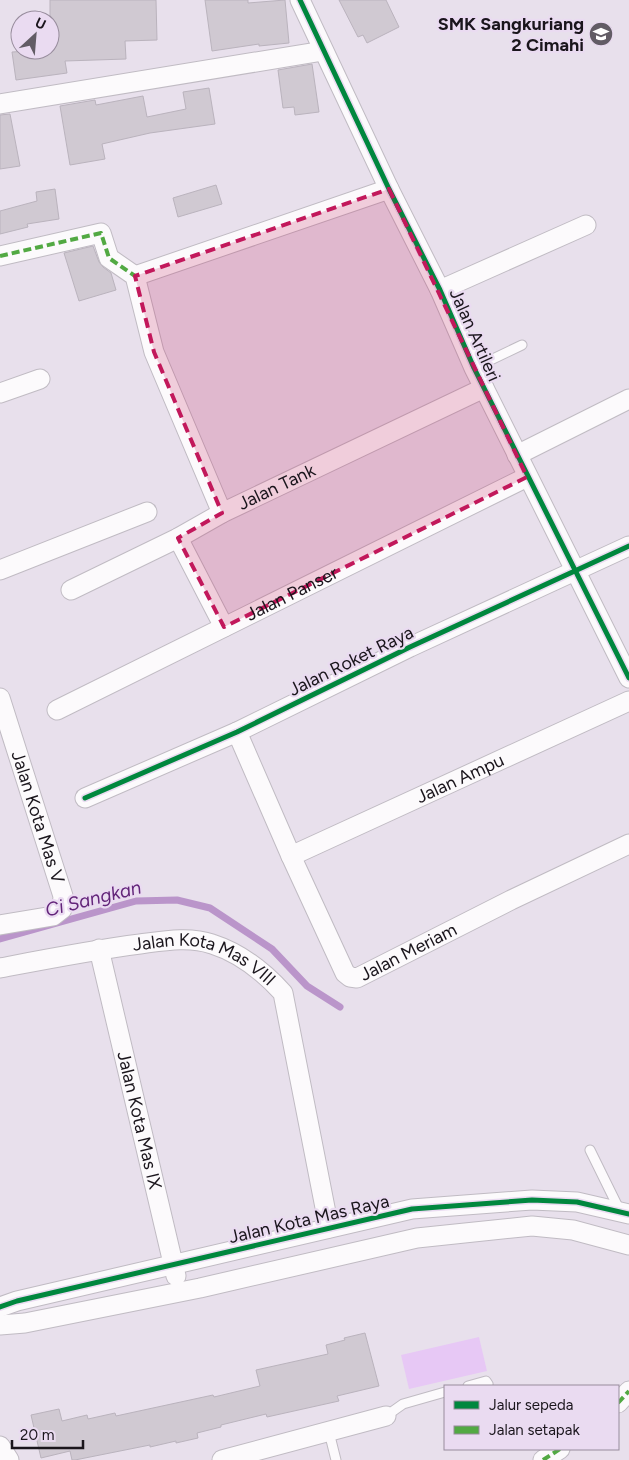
<svg xmlns="http://www.w3.org/2000/svg" width="629" height="1460" viewBox="0 0 629 1460" font-family="Figtree,sans-serif">
<style>
.green{fill:#e7c8f5}
.lines{fill:none;stroke-linecap:round;stroke-linejoin:round}
.stream{stroke:#ba95ca;stroke-width:7}
.building{fill:#d0c9d2;stroke:#bab3bd}
.service-casing{stroke:#c0bbc3;stroke-width:11}
.minor-casing{stroke:#c0bbc3;stroke-width:21}
.service{stroke:#fcfafc;stroke-width:9}
.minor{stroke:#fcfafc;stroke-width:19}
.quiet{stroke:#52a943;stroke-width:4;stroke-dasharray:8 4;stroke-linecap:butt}
.cycleway-casing{stroke:#eadbf1;stroke-width:8}
.cycleway{stroke:#00873e;stroke-width:5}
.marked{fill:#c2185b;fill-opacity:0.2;stroke:#c2185b;stroke-width:4;stroke-dasharray:10 6;stroke-linejoin:round}
.labels{text-anchor:middle;stroke-width:4.5;stroke-linejoin:round;paint-order:stroke}
.poi-label{font-size:18px;font-weight:bold;fill:#1a151c;stroke:#eadbf1;text-anchor:end}
.street-label{font-size:18px;fill:#1a151c;stroke:#eadbf1}
.water-label{font-size:19px;font-style:italic;fill:#63257a;stroke:#eadbf1}
</style>
<rect width="100%" height="100%" fill="#e8e0ec"/>
<!-- green -->
<path class="green" d="M479,1337L487,1371L409,1389L401,1355Z"/>
<g class="lines">
<!-- stream -->
<path class="stream" d="M0,939L136,901L177,900L210,908L272,949L307,986L340,1007"/>
</g>
<!-- building -->
<path class="building" d="M50,0H156L157,40L125,41L126,59L65,61L67,73L16,80L12,52L50,50Z
M205,0H248V3L285,0L289,43L259,46V44L212,51Z
M339,0H386L399,27L367,43L363,35L358,37Z
M312,64L319,112L295,115L294,107L283,108L278,70Z
M209,88L215,124L150,133L102,144L105,159L70,165L60,106L95,100L96,105L143,96L147,117L186,109L183,92Z
M10,114L20,166L0,169V115Z
M216,185L222,204L178,217L173,198Z
M55,189L59,219L27,224L28,227L0,234V211L37,201L36,192Z
M93,246L99,262L103,267L111,273L116,290L79,301L64,253Z
M365,1333L379,1386L337,1396L339,1401L267,1417L266,1414L221,1425V1427L197,1433L198,1438L176,1443V1441L150,1447V1445L75,1460H72L70,1451L41,1458L31,1415L59,1409L62,1421L87,1415L88,1419L115,1413L116,1416L213,1395L214,1397L260,1386L256,1370L328,1354L326,1345L345,1340L344,1338Z"/>
<g class="lines">
<!-- service casing -->
<g class="service-casing">
<path id="service" d="M474,368L522,345
M590,1150L620,1211
M468,1386L486,1381L488,1384L486,1386
M386,1416L403,1404L445,1392
M329,1432L336,1460"/>
</g>
<!-- minor casing -->
<g class="minor-casing">
<g id="minor">
<path d="M300,0L389,189L440,290L474,368L629,678"/>
<path d="M0,104L323,51"/>
<path d="M0,256L101,233L109,258L135,276L154,352L222,513"/>
<path d="M135,276L389,189"/>
<path d="M440,290L586,225"/>
<path d="M0,393L40,379"/>
<path d="M517,455L629,399"/>
<path d="M178,538L224,627"/>
<path d="M0,570L147,512"/>
<path id="s1" d="M71,590L178,538L222,513L484,388"/>
<path id="s2" d="M0,698L63,896L62,909L53,916L0,925"/>
<path id="s3" d="M57,710L527,477"/>
<path id="s4" d="M237,732L291,856L345,973L350,977L357,978L511,900L629,844"/>
<path d="M85,798L237,732L410,647L629,546"/>
<path id="s5" d="M291,856L629,701"/>
<path id="s6" d="M99,949L176,1276"/>
<path id="s7" d="M0,968C47,959 93,950 140,944C163,941 189,936 212,944C240,953 264,972 283,993L329,1228"/>
<path d="M0,1307L17,1301L412,1209L532,1200L577,1202L629,1214"/>
<path d="M0,1325L25,1323L200,1288L417,1238L532,1226L573,1230L629,1245"/>
<path d="M618,1403L629,1391"/>
<path d="M0,1446L9,1460"/>
<path d="M222,1460L386,1416"/>
<path d="M543,1460L560,1449"/>
</g>
</g>
<!-- service -->
<use href="#service" class="service"/>
<!-- minor -->
<use href="#minor" class="minor"/>
<!-- quiet -->
<path class="quiet" d="M0,256L101,233L109,258L135,276
M618,1403L629,1391
M543,1460L560,1449"/>
<!-- cycleway casing -->
<g class="cycleway-casing">
<path id="cycleway" d="M300,0L389,189L440,290L474,368L629,678
M85,798L237,732L410,647L629,546
M0,1307L17,1301L412,1209L532,1200L577,1202L629,1214"/>
</g>
<!-- cycleway -->
<use href="#cycleway" class="cycleway"/>
</g>
<!-- marked area -->
<path class="marked" d="M389,189L527,477L224,627L178,538L222,513L154,352L135,276Z"/>
<!-- icons -->
<defs>
<g id="school-disc" transform="scale(1.25)"><circle r="9.5" fill="#625c65" stroke="#eadbf1"/><path d="M0-5L7-2L0 1L-7-2ZM-4 1L0 2.5L4 1V4Q0 6-4 4Z" fill="#fff"/></g>
</defs>
<g fill-rule="evenodd">
<use href="#school-disc" x="601" y="34"/>
</g>
<g class="labels">
<!-- poi labels -->
<g class="poi-label">
<text x="584" y="30">SMK Sangkuriang<tspan x="584" dy="21">2 Cimahi</tspan></text>
</g>
<!-- street labels -->
<g class="street-label">
<text transform="translate(475 335) rotate(66)" y="6">Jalan Artileri</text>
<text dy="6" stroke="none"><textPath href="#s1" startOffset="230">Jalan Tank</textPath></text>
<text dy="6" stroke="none"><textPath href="#s3" startOffset="262">Jalan Panser</textPath></text>
<text transform="translate(351 661) rotate(-26)" y="6">Jalan Roket Raya</text>
<text dy="6" stroke="none"><textPath href="#s5" startOffset="186">Jalan Ampu</textPath></text>
<text dy="6" stroke="none"><textPath href="#s2" startOffset="125">Jalan Kota Mas V</textPath></text>
<text dy="6" stroke="none"><textPath href="#s4" startOffset="335">Jalan Meriam</textPath></text>
<text dy="6" stroke="none"><textPath href="#s7" startOffset="211">Jalan Kota Mas VIII</textPath></text>
<text dy="6" stroke="none"><textPath href="#s6" startOffset="176">Jalan Kota Mas IX</textPath></text>
<text transform="translate(309 1219) rotate(-13)" y="6">Jalan Kota Mas Raya</text>
</g>
<!-- water labels -->
<g class="water-label">
<text transform="translate(93 898) rotate(-14)" y="7">Ci Sangkan</text>
</g>
</g>
<!-- legend -->
<rect x="444" y="1385" width="175" height="65" fill="#eadbf1" stroke="#978c9c"/>
<rect x="454" y="1401" width="25" height="8" fill="#00873e" stroke="#978c9c"/>
<text x="489" y="1410" font-size="15" fill="#1a151c">Jalur sepeda</text>
<rect x="454" y="1426" width="25" height="8" fill="#52a943" stroke="#978c9c"/>
<text x="489" y="1435" font-size="15" fill="#1a151c">Jalan setapak</text>
<!-- north arrow -->
<g transform="translate(35 35) rotate(26)"><circle r="24" fill="#eadbf1" stroke="#978c9c"/>
<path d="M0-4L9 19L0 12L-9 19Z" fill="#625c65"/>
<text y="-8" font-size="14" font-weight="bold" text-anchor="middle" fill="#1a151c">U</text>
</g>
<!-- scale -->
<path d="M12 1440v8h71v-8" fill="none" stroke="#1a151c" stroke-width="2.5"/>
<text x="20" y="1440" font-size="15" fill="#1a151c" stroke="#eadbf1" stroke-width="4" paint-order="stroke">20 m</text>
</svg>
